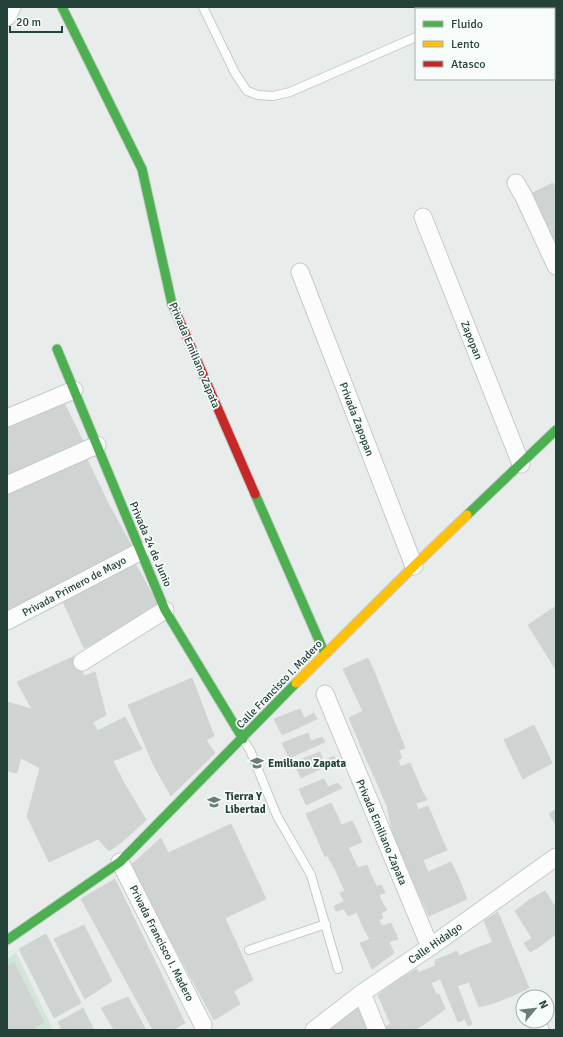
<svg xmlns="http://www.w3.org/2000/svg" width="563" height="1037" viewBox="0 0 563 1037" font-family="Signika,sans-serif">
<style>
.green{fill:#d1e6d8}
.building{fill:#cfd4d2;stroke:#d1d6d4}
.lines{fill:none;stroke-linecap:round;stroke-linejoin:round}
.lane-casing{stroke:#c5cac8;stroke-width:10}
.street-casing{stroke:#c5cac8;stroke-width:19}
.fast-casing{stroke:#c3cbc8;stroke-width:11}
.slow-casing{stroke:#c3cbc8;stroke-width:11}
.jam-casing{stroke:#c3cbc8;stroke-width:11}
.lane{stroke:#fcfcfc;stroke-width:8}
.street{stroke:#fcfcfc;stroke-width:17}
.fast{stroke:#4caf50;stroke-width:9}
.slow{stroke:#ffc107;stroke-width:9}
.jam{stroke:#c62828;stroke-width:9}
.labels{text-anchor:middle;stroke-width:3.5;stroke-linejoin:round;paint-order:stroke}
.street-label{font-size:11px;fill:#24423a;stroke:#f7fbf9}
.poi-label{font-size:11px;font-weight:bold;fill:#24423a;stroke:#f7fbf9;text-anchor:start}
</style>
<rect width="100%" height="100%" fill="#e8edeb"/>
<!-- green -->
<path class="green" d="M16,952L53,1030H7V959Z"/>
<!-- building -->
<path class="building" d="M553,183L556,189V224L540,232L524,197Z
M556,225V261L542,233Z
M62,399L86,447L7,482V423Z
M85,455L108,503L7,552V488Z
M108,503L131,545L7,615V552Z
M134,561L160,609L84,648L61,597Z
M556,606V670L528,625Z
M75,656L84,676L95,672L106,715L93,722L123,781L79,802L32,709L17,682Z
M368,658L376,676L351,686L343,669Z
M376,676L393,719L369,729L363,711L351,686Z
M192,678L214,736L206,740L215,753L171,796L154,766L128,705Z
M7,702L32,709L17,773L7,771Z
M32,709L98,839L49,862L27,816L40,768L21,758Z
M300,709L304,718L314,713L317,719L282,735L274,719Z
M363,711L369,729L375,744L362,749L349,718Z
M125,717L142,749L113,761L97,731Z
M393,719L399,733L375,744L369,729Z
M534,725L552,763L523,779L504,740Z
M308,733L311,741L322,737L325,742L289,758L282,743Z
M399,733L405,748L368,763L362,749Z
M399,751L402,758L398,760L401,767L375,778L368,763Z
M320,752L323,761L334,756L337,761L301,778L294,762Z
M410,763L422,791L387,806L375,778Z
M324,779L328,787L338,783L342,788L306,805L299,789Z
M123,781L146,820L122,842L109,851L98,839L79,802Z
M422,791L427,800L416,803L418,810L390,821L387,806Z
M331,803L338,817L312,827L306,814Z
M428,806L434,820L394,837L390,821Z
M556,809V825L549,814Z
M338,817L341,825L352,821L355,826L319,843L312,827Z
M434,820L439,832L400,851L394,837Z
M231,824L266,899L225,918L253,980L234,991L168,853Z
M355,826L362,842L325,857L319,843Z
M439,832L447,850L423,860L428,872L412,879L400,851Z
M161,838L240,1004L214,1020L130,866Z
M348,847L355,862L336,871L328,857Z
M355,862L358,868L367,865L370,873L342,885L336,871Z
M451,862L460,881L421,899L412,879Z
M370,873L377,887L344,901L340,893L345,891L342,885Z
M115,879L185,1023L173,1030H153L81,899Z
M460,881L467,899L429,916L421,899Z
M381,885L385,893L379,895L382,902L348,916L344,909L336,911L334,906Z
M545,891L556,908V934L539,947L534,937L532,938L515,911L529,900Z
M382,902L387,910L381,913L383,918L363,927L357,912Z
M498,912L529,988L514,995L484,921Z
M379,920L382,926L391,923L394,930L370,939L363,927Z
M84,925L112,981L85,999L54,939Z
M394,930L398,939L389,942L394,953L372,969L360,943Z
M46,934L81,1003L54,1018L19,949Z
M534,937L539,947L530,952L524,943Z
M493,942L514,995L497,1002L479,1007L459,956L477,948Z
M457,951L469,982L457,986L446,956Z
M446,956L472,1024L468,1026L465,1019L458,1022L435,966V960Z
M14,962L44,1022L32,1030H7V967Z
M435,966L440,979L431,983L436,994H439L445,1009L437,1015L418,973Z
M417,969L437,1015L420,1027L401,978Z
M401,978L420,1027L414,1030H403L387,988Z
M387,988L400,1020L391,1025L378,995Z
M128,997L146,1030H114L101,1008Z
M359,1007L369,1030H327Z
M83,1008L94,1030H62L58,1022Z
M400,1020L403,1030H381L380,1029Z"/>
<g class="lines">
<!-- lane casing -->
<g class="lane-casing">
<path id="lane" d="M203,7L235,73L247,91L258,95L273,96L290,92L416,37
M457,7L458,9
M243,740L250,750L277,816L311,875L338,969
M249,950L326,924"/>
</g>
<!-- street casing -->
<g class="street-casing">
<path id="street" d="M7,17L12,7
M516,183L524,197L556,266
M423,217L521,464
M300,272L414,566
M7,418L74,390
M7,485L97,445
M7,621L141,551
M82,662L165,610
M325,694L430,947
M120,862L203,1025
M362,993L377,1030
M537,1021L540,1030
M314,1030L362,993L430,947L556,857"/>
</g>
<!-- fast casing -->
<g class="fast-casing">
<path id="fast" d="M62,7L142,169L172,304L175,310
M57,349L165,610L243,739
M255,494L325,654
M467,515L556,430
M7,940L120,862L296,683"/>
</g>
<!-- slow casing -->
<g class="slow-casing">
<path id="slow" d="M296,683L414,566L467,515"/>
</g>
<!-- jam casing -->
<g class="jam-casing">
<path id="jam" d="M175,310L255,494"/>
</g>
<!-- lane -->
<use href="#lane" class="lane"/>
<!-- street -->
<use href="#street" class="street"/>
<!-- fast -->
<use href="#fast" class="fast"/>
<!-- slow -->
<use href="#slow" class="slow"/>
<!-- jam -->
<use href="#jam" class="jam"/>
</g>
<!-- icons -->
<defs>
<g id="school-bare" transform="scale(1.08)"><path d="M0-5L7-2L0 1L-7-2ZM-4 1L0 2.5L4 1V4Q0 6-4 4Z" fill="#697e78" stroke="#f7fbf9" stroke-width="2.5" paint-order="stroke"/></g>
</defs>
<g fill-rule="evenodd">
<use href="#school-bare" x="257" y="763"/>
<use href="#school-bare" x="214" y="802"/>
</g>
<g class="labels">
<!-- street labels -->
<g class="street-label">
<text transform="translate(472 340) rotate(68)" y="4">Zapopan</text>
<text transform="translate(195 355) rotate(67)" y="4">Privada Emiliano Zapata</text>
<text transform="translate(357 419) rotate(69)" y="4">Privada Zapopan</text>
<text transform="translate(151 544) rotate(67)" y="4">Privada 24 de Junio</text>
<text transform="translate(74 586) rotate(-28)" y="4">Privada Primero de Mayo</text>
<text transform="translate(279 684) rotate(-46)" y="4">Calle Francisco I. Madero</text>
<text transform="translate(382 832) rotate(67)" y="4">Privada Emiliano Zapata</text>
<text transform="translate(162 943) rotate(63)" y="4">Privada Francisco I. Madero</text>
<text transform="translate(435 943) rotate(-35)" y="4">Calle Hidalgo</text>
</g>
<!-- poi labels -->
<g class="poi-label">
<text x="268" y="767">Emiliano Zapata</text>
<text x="225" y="800">Tierra Y<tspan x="225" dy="13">Libertad</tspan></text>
</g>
</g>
<!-- border -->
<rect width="563" height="1037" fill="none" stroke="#24423a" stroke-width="16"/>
<!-- legend -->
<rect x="415" y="8" width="140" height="72" fill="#f7fbf9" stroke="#a3b1ad"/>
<rect x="423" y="21" width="20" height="6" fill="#4caf50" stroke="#a3b1ad"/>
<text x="451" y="28" font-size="12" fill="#24423a">Fluido</text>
<rect x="423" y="41" width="20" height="6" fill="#ffc107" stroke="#a3b1ad"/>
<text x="451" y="48" font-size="12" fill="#24423a">Lento</text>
<rect x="423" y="61" width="20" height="6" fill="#c62828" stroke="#a3b1ad"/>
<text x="451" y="68" font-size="12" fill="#24423a">Atasco</text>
<!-- north arrow -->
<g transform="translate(535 1009) rotate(62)"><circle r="19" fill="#f7fbf9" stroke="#a3b1ad"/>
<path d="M0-3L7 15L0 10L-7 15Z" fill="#697e78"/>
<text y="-6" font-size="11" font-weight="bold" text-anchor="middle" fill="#24423a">N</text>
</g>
<!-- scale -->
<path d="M10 26v6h52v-6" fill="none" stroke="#24423a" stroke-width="2"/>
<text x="16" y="26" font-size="12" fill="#24423a" stroke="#f7fbf9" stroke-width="3" paint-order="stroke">20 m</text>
</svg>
